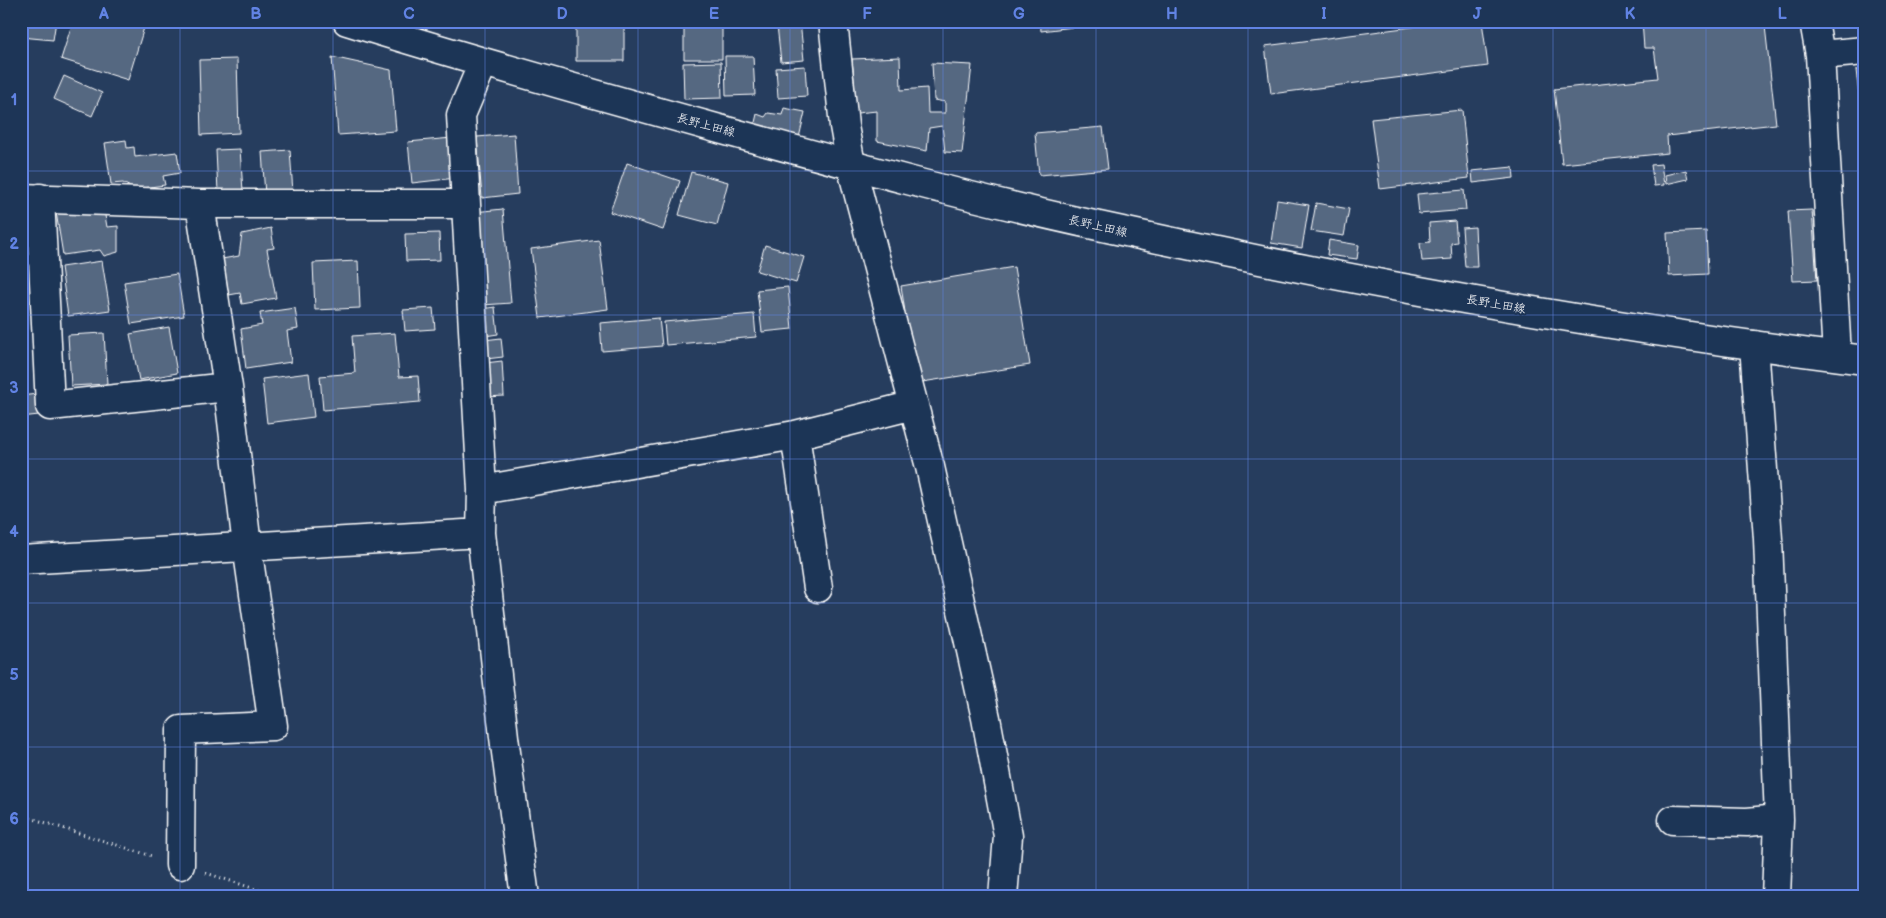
<svg xmlns="http://www.w3.org/2000/svg" width="1886" height="918" viewBox="0 0 1886 918" font-family="'Balsamiq Sans','Klee One',sans-serif">
<style>
.building{fill:#556781;stroke:#fff}
.lines{fill:none;stroke-linecap:round;stroke-linejoin:round}
.minor-casing{stroke:#fff;stroke-width:31}
.primary-casing{stroke:#fff;stroke-width:31}
.path{stroke:#fff;stroke-width:3;stroke-dasharray:1 4;stroke-linecap:butt}
.minor{stroke:#1d3557;stroke-width:28}
.primary{stroke:#1d3557;stroke-width:28}
.grid{fill:none;stroke:#6183e4;stroke-width:1;stroke-opacity:0.55}
.labels{text-anchor:middle;stroke-width:4.5;stroke-linejoin:round;paint-order:stroke}
.street-label{font-size:12px;fill:#fff;stroke:#1d3557}
.neatline{fill:none;stroke:#6183e4;stroke-width:2}
.grid-label{font-size:16px;text-anchor:middle;font-weight:bold;fill:#6183e4}
</style>
<rect width="100%" height="100%" fill="#263d5e"/>
<filter id="ink" filterUnits="userSpaceOnUse"><feTurbulence type="fractalNoise" baseFrequency=".02" numOctaves="2"/><feDisplacementMap in="SourceGraphic" scale="10" xChannelSelector="R" yChannelSelector="G"/><feConvolveMatrix kernelMatrix="1 2 1 2 8 2 1 2 1" color-interpolation-filters="sRGB"/></filter>
<g filter="url(#ink)">
<!-- building -->
<path class="building" d="M21,21H56L53,40L21,37Z
M73,21H146L128,80L61,59Z
M576,21H624V61H576Z
M1040,21H1123L1041,31Z
M1458,21H1482L1488,66L1271,94L1265,46Z
M1642,21H1784L1785,24L1765,26L1776,124L1667,136L1668,153L1562,164L1554,89L1658,78L1654,48H1644Z
M800,22L804,60L781,62L777,25Z
M684,23L722,24V59H684Z
M725,56H753L755,95L726,96Z
M332,57L391,70L396,131L338,135Z
M900,57L901,90L927,88L928,113H945V102L934,100L932,63L972,65L962,153L945,152L942,126L929,128L927,151L877,141V111L857,113L852,59Z
M237,59L239,133L201,135L199,60Z
M721,62L722,98L684,99L683,63Z
M805,66L807,96L778,98L776,68Z
M1865,69V147L1856,70Z
M64,76L102,93L92,116L54,99Z
M784,108L805,112L798,142L753,131L757,114L765,117L768,113L782,115Z
M1462,110L1469,178L1380,189L1371,119Z
M1103,127L1108,169L1039,175L1035,133Z
M514,134L518,194L482,198L477,137Z
M452,138L456,178L412,183L408,142Z
M126,140L127,148L134,147L135,157L177,152L180,173L163,176L165,185L134,189L123,183L111,184L105,143Z
M240,149L243,191L218,192L216,150Z
M290,150L293,193L265,195L262,152Z
M627,163L680,181L663,230L610,212Z
M1661,164L1664,185L1654,186L1651,165Z
M1513,167L1514,178L1473,183L1472,171Z
M1686,170L1688,179L1666,184L1665,175Z
M691,172L728,182L717,225L679,215Z
M1464,190L1466,210L1419,214L1417,194Z
M1277,200L1309,205L1302,248L1271,243Z
M1316,203L1349,209L1344,236L1311,231Z
M103,204L107,227L118,226V252L104,256L100,250L63,255L56,212Z
M503,209L511,303L483,305L474,212Z
M1812,210L1817,280L1793,281L1788,211Z
M1455,221L1457,242L1451,243L1452,259L1422,261L1420,243L1430,242L1429,223Z
M1475,227L1477,267H1465L1462,228Z
M271,228L274,248L267,249L276,298L242,304L240,293L229,295L222,259L239,256L242,234Z
M1706,231L1708,274L1669,276L1667,233Z
M439,233L440,260L406,261L405,234Z
M599,240L608,309L540,318L531,249Z
M1329,240L1359,245L1357,259L1327,255Z
M765,245L804,257L796,283L757,271Z
M102,261L110,310L68,316L61,267Z
M358,261L360,308L315,310L313,263Z
M1014,267L1030,365L916,383L901,286Z
M177,274L184,316L131,324L124,282Z
M788,287L792,329L762,332L757,290Z
M495,307L498,334L485,336L482,309Z
M295,308L298,329L287,331L291,362L246,369L241,329L262,325L260,313Z
M433,308L435,329L405,331L403,310Z
M754,314L756,337L666,345L664,322Z
M659,318L662,346L602,351L600,323Z
M169,327L177,373L139,380L130,334Z
M104,333L107,384L71,386L68,335Z
M395,333L399,377L418,376L420,402L323,410L320,376L355,373L352,336Z
M501,338L503,357L486,359L484,340Z
M502,361L504,396L487,397L485,363Z
M309,373L314,417L267,423L262,379Z
M37,394L39,415L21,417V396Z"/>
<g class="lines">
<!-- minor casing -->
<g class="minor-casing">
<path id="minor" d="M833,21L844,126L851,165L930,467L986,718L1008,836L1003,897
M1814,21L1820,55L1837,356
M1820,55L1865,51
M483,63L461,115L482,490L481,533L504,737L525,897
M21,198L200,204H466
M40,198L50,406L228,387
M1754,345L1768,539L1779,819L1776,897
M795,435L818,588
M482,490L795,435L914,405
M21,560L481,533
M1673,820L1747,822L1779,819
M180,865L181,730L273,726L247,546L228,387L200,204"/>
</g>
<!-- primary casing -->
<g class="primary-casing">
<path id="primary" d="M347,21C472,60 597,95 723,130C846,164 970,198 1094,225C1348,281 1607,328 1865,360"/>
</g>
<!-- path -->
<path class="path" d="M21,815L152,856
M206,873L280,897"/>
<!-- minor -->
<use href="#minor" class="minor"/>
<!-- primary -->
<use href="#primary" class="primary"/>
</g>
</g>
<!-- grid -->
<path class="grid" d="M180,21V897M333,21V897M485,21V897M638,21V897M790,21V897M943,21V897M1096,21V897M1248,21V897M1401,21V897M1553,21V897M1706,21V897M21,171H1865M21,315H1865M21,459H1865M21,603H1865M21,747H1865"/>
<g class="labels">
<!-- street labels -->
<g class="street-label">
<text transform="translate(706 125) rotate(15)" y="4">長野上田線</text>
<text transform="translate(1098 226) rotate(13)" y="4">長野上田線</text>
<text transform="translate(1496 304) rotate(10)" y="4">長野上田線</text>
</g>
</g>
<!-- margin -->
<rect width="1886" height="918" fill="none" stroke="#1d3557" stroke-width="55"/>
<rect x="28" y="28" width="1830" height="862" class="neatline"/>
<g class="grid-label">
<text x="104" y="19">A</text>
<text x="256" y="19">B</text>
<text x="409" y="19">C</text>
<text x="562" y="19">D</text>
<text x="714" y="19">E</text>
<text x="867" y="19">F</text>
<text x="1019" y="19">G</text>
<text x="1172" y="19">H</text>
<text x="1324" y="19">I</text>
<text x="1477" y="19">J</text>
<text x="1630" y="19">K</text>
<text x="1782" y="19">L</text>
<text x="14" y="105">1</text>
<text x="14" y="249">2</text>
<text x="14" y="393">3</text>
<text x="14" y="537">4</text>
<text x="14" y="680">5</text>
<text x="14" y="824">6</text>
</g>
</svg>
